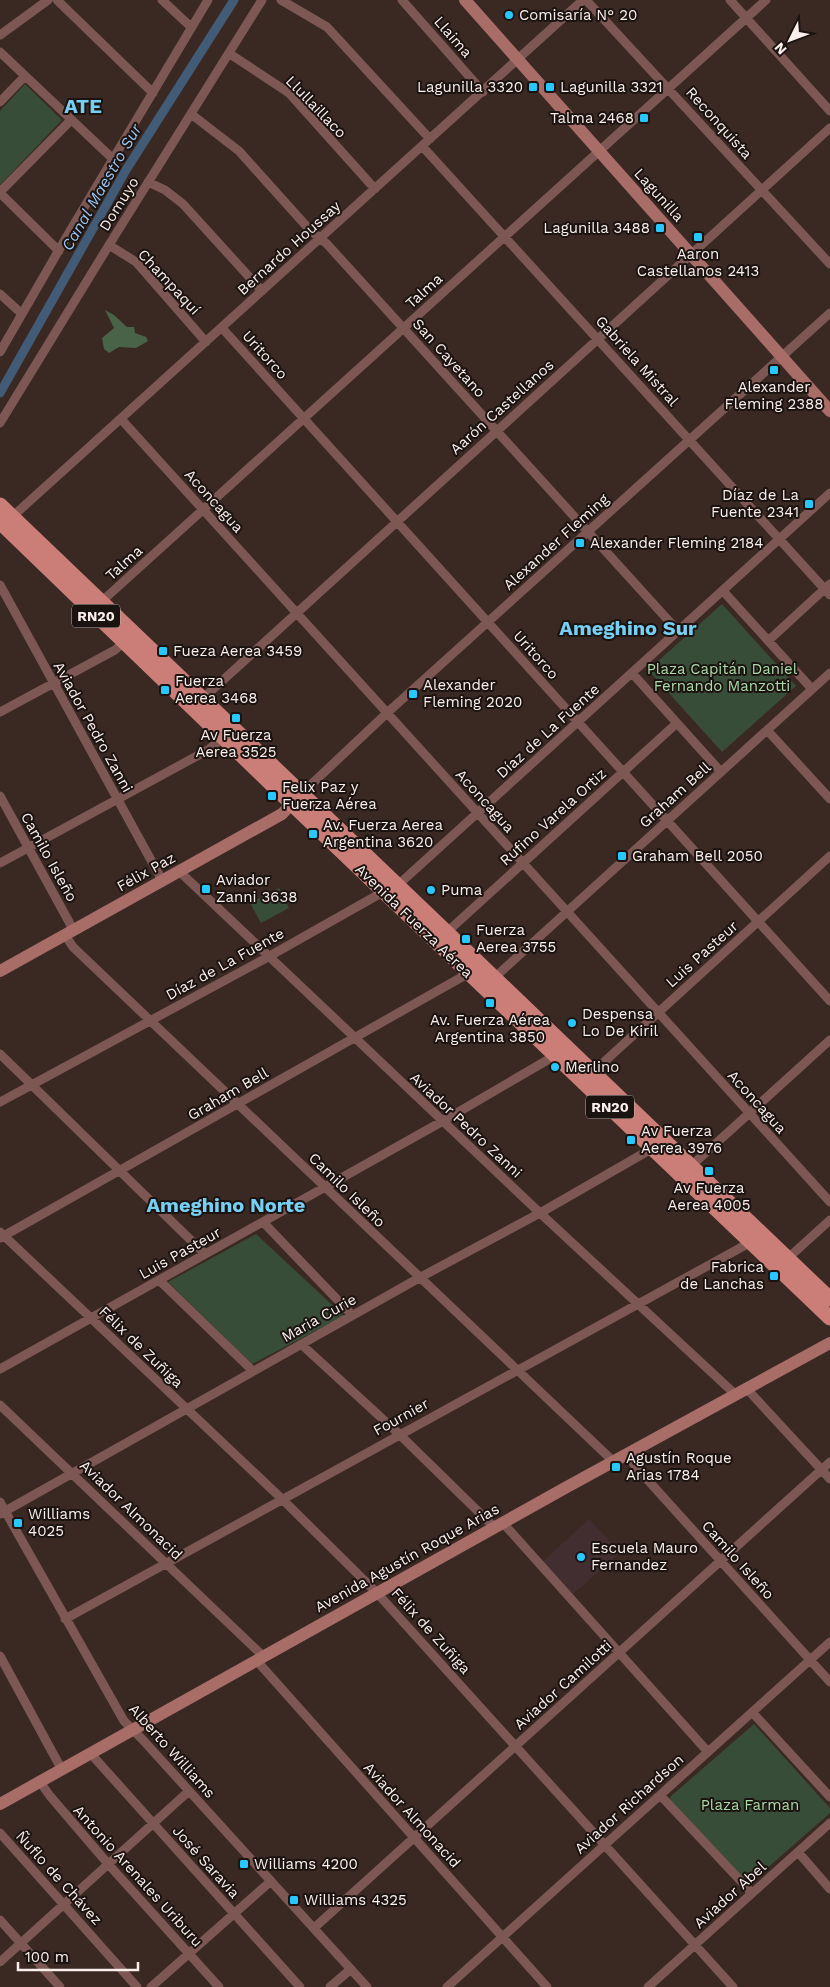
<svg xmlns="http://www.w3.org/2000/svg" width="830" height="1987" font-family="'Work Sans',sans-serif">
<rect width="100%" height="100%" fill="#3a2822"/>
<!-- industrial -->
<path fill="#422e30" d="M589,1519L620,1552L572,1595L542,1562Z"/>
<!-- green -->
<path fill="#384d38" d="M25,84L62,120L0,185V111Z
M722,604L796,686L722,752L648,670Z
M279,888L289,908L261,923L250,903Z
M256,1234L344,1316L252,1364L168,1282Z
M754,1724L830,1808V1813L748,1885L671,1801L670,1797Z"/>
<!-- forest -->
<path fill="#486348" d="M105,310L114,315L127,327H134L135,333L146,337L148,341L136,348L119,347L109,353L104,349L102,338L114,328Z"/>
<g fill="none" stroke-linecap="round" stroke-linejoin="round">
<!-- canal -->
<path stroke="#425b76" stroke-width="9" d="M0,393L126,170L234,0"/>
<!-- street -->
<path stroke="#7d5753" stroke-width="9" d="M57,0L153,93
M162,0L191,27
M281,0L327,27L430,139
M402,0L483,92
M586,0L830,264
M730,0L830,111
M0,35L48,0
M0,52L113,159
M230,54L289,93L375,189
M0,102L25,76
M191,114L239,151L309,229L327,244L678,631
M422,146L830,595
M148,182L165,190L183,204L262,291
M0,192L71,120
M0,193L59,251
M109,245L136,262L144,271L206,342
M0,294L22,314
M222,328L830,1001
M0,352L70,231L208,0
M121,419L830,1202
M0,423L109,245L262,0
M12,517L583,0
M0,585L163,882
M723,591L812,689
M101,602L766,0
M768,641L830,584
M632,673L721,772
M200,701L830,128
M0,712L115,650L124,642
M767,730L830,799
M301,794L387,713L830,313
M0,796L74,931
M0,863L208,750L224,737
M180,872L540,1213L736,1395
M447,932L677,723
M65,935L73,947L614,1462
M494,978L830,673
M0,1054L205,1254
M593,1072L830,856
M0,1102L268,957L383,892L398,885L830,493
M691,1166L830,1040
M263,1222L352,1315
M0,1232L282,1499L377,1593L733,1987
M0,1238L469,973
M786,1260L830,1220
M159,1280L253,1371
M301,1344L399,1434L495,1528
M0,1369L443,1121L556,1055
M747,1389L830,1479
M0,1405L264,1657
M627,1455L636,1467L830,1682
M0,1502L124,1721L142,1739L367,1987
M0,1514L419,1278L540,1213L653,1148
M503,1523L708,1752
M65,1619L751,1242
M0,1656L62,1770
M257,1661L547,1987
M752,1712L830,1797
M91,1754L300,1987
M40,1782L50,1796L109,1865L219,1987
M660,1795L752,1893
M0,1833L137,1987
M798,1852L830,1889
M0,1920L60,1987
M314,1928L830,1462
M0,1962L189,1791
M151,1987L271,1881
M330,1987L351,1969
M447,1987L830,1642
M648,1987L830,1823"/>
<!-- secondary -->
<path stroke="#a96d68" stroke-width="12" d="M465,0L830,411
M0,971L282,814L298,797
M0,1804L565,1488L830,1343"/>
<!-- primary -->
<path stroke="#cb7e78" stroke-width="15" d="M0,505L830,1299
M0,522L292,804L830,1318"/>
</g>
<!-- markers -->
<g fill="#27c8ff" stroke="#1b1310" stroke-width="2">
<circle cx="509" cy="15" r="5"/>
<rect x="528" y="82" width="10" height="10" rx="2.5"/>
<rect x="545" y="82" width="10" height="10" rx="2.5"/>
<rect x="639" y="113" width="10" height="10" rx="2.5"/>
<rect x="655" y="223" width="10" height="10" rx="2.5"/>
<rect x="693" y="232" width="10" height="10" rx="2.5"/>
<rect x="769" y="365" width="10" height="10" rx="2.5"/>
<rect x="804" y="499" width="10" height="10" rx="2.5"/>
<rect x="575" y="538" width="10" height="10" rx="2.5"/>
<rect x="158" y="646" width="10" height="10" rx="2.5"/>
<rect x="160" y="685" width="10" height="10" rx="2.5"/>
<rect x="408" y="689" width="10" height="10" rx="2.5"/>
<rect x="231" y="713" width="10" height="10" rx="2.5"/>
<rect x="267" y="791" width="10" height="10" rx="2.5"/>
<rect x="308" y="829" width="10" height="10" rx="2.5"/>
<rect x="617" y="851" width="10" height="10" rx="2.5"/>
<rect x="201" y="884" width="10" height="10" rx="2.5"/>
<circle cx="431" cy="890" r="5"/>
<rect x="461" y="934" width="10" height="10" rx="2.5"/>
<rect x="485" y="998" width="10" height="10" rx="2.5"/>
<circle cx="572" cy="1023" r="5"/>
<circle cx="555" cy="1067" r="5"/>
<rect x="626" y="1135" width="10" height="10" rx="2.5"/>
<rect x="704" y="1166" width="10" height="10" rx="2.5"/>
<rect x="769" y="1271" width="10" height="10" rx="2.5"/>
<rect x="611" y="1462" width="10" height="10" rx="2.5"/>
<rect x="13" y="1518" width="10" height="10" rx="2.5"/>
<circle cx="581" cy="1557" r="5"/>
<rect x="239" y="1859" width="10" height="10" rx="2.5"/>
<rect x="289" y="1895" width="10" height="10" rx="2.5"/>
</g>
<g text-anchor="middle" stroke-width="4" stroke-linejoin="round" paint-order="stroke">
<!-- shield labels -->
<g fill="#1b1310" stroke="#b8ada9" stroke-width="1">
<rect x="72" y="604.5" width="48" height="23" rx="4"/>
<rect x="586" y="1095.5" width="48" height="23" rx="4"/>
</g>
<g font-size="14" font-weight="bold" fill="#fbefeb">
<text x="96" y="621">RN20</text>
<text x="610" y="1112">RN20</text>
</g>
<!-- poi labels -->
<g font-size="15" fill="#fbefeb" stroke="#1b1310" text-anchor="start">
<text x="519" y="20">Comisaría N° 20</text>
<text x="523" y="92" text-anchor="end">Lagunilla 3320</text>
<text x="560" y="92">Lagunilla 3321</text>
<text x="634" y="123" text-anchor="end">Talma 2468</text>
<text x="650" y="233" text-anchor="end">Lagunilla 3488</text>
<text x="698" y="259" text-anchor="middle">Aaron<tspan x="698" dy="17">Castellanos 2413</tspan></text>
<text x="774" y="392" text-anchor="middle">Alexander<tspan x="774" dy="17">Fleming 2388</tspan></text>
<text x="799" y="500" text-anchor="end">Díaz de La<tspan x="799" dy="17">Fuente 2341</tspan></text>
<text x="590" y="548">Alexander Fleming 2184</text>
<text x="173" y="656">Fueza Aerea 3459</text>
<text x="175" y="686">Fuerza<tspan x="175" dy="17">Aerea 3468</tspan></text>
<text x="423" y="690">Alexander<tspan x="423" dy="17">Fleming 2020</tspan></text>
<text x="236" y="740" text-anchor="middle">Av Fuerza<tspan x="236" dy="17">Aerea 3525</tspan></text>
<text x="282" y="792">Felix Paz y<tspan x="282" dy="17">Fuerza Aérea</tspan></text>
<text x="323" y="830">Av. Fuerza Aerea<tspan x="323" dy="17">Argentina 3620</tspan></text>
<text x="632" y="861">Graham Bell 2050</text>
<text x="216" y="885">Aviador<tspan x="216" dy="17">Zanni 3638</tspan></text>
<text x="441" y="895">Puma</text>
<text x="476" y="935">Fuerza<tspan x="476" dy="17">Aerea 3755</tspan></text>
<text x="582" y="1019">Despensa<tspan x="582" dy="17">Lo De Kiril</tspan></text>
<text x="490" y="1025" text-anchor="middle">Av. Fuerza Aérea<tspan x="490" dy="17">Argentina 3850</tspan></text>
<text x="565" y="1072">Merlino</text>
<text x="641" y="1136">Av Fuerza<tspan x="641" dy="17">Aerea 3976</tspan></text>
<text x="709" y="1193" text-anchor="middle">Av Fuerza<tspan x="709" dy="17">Aerea 4005</tspan></text>
<text x="764" y="1272" text-anchor="end">Fabrica<tspan x="764" dy="17">de Lanchas</tspan></text>
<text x="626" y="1463">Agustín Roque<tspan x="626" dy="17">Arias 1784</tspan></text>
<text x="28" y="1519">Williams<tspan x="28" dy="17">4025</tspan></text>
<text x="591" y="1553">Escuela Mauro<tspan x="591" dy="17">Fernandez</tspan></text>
<text x="254" y="1869">Williams 4200</text>
<text x="304" y="1905">Williams 4325</text>
</g>
<!-- street labels -->
<g font-size="15" fill="#fbefeb" stroke="#1b1310">
<text transform="translate(453 37) rotate(49)" y="5">Llaima</text>
<text transform="translate(316 107) rotate(46)" y="5">Llullaillaco</text>
<text transform="translate(719 123) rotate(48)" y="5">Reconquista</text>
<text transform="translate(659 195) rotate(48)" y="5">Lagunilla</text>
<text transform="translate(119 204) rotate(-58)" y="5">Domuyo</text>
<text transform="translate(289 248) rotate(-42)" y="5">Bernardo Houssay</text>
<text transform="translate(169 282) rotate(47)" y="5">Champaquí</text>
<text transform="translate(424 291) rotate(-42)" y="5">Talma</text>
<text transform="translate(265 355) rotate(48)" y="5">Uritorco</text>
<text transform="translate(449 358) rotate(48)" y="5">San Cayetano</text>
<text transform="translate(637 361) rotate(48)" y="5">Gabriela Mistral</text>
<text transform="translate(502 407) rotate(-42)" y="5">Aarón Castellanos</text>
<text transform="translate(214 501) rotate(48)" y="5">Aconcagua</text>
<text transform="translate(556 542) rotate(-42)" y="5">Alexander Fleming</text>
<text transform="translate(124 563) rotate(-42)" y="5">Talma</text>
<text transform="translate(536 655) rotate(48)" y="5">Uritorco</text>
<text transform="translate(93 727) rotate(61)" y="5">Aviador Pedro Zanni</text>
<text transform="translate(548 731) rotate(-42)" y="5">Díaz de La Fuente</text>
<text transform="translate(675 795) rotate(-42)" y="5">Graham Bell</text>
<text transform="translate(485 801) rotate(48)" y="5">Aconcagua</text>
<text transform="translate(553 817) rotate(-42)" y="5">Rufino Varela Ortiz</text>
<text transform="translate(49 857) rotate(61)" y="5">Camilo Isleño</text>
<text transform="translate(146 872) rotate(-29)" y="5">Félix Paz</text>
<text transform="translate(414 921) rotate(44)" y="5">Avenida Fuerza Aérea</text>
<text transform="translate(702 954) rotate(-42)" y="5">Luis Pasteur</text>
<text transform="translate(225 964) rotate(-29)" y="5">Díaz de La Fuente</text>
<text transform="translate(228 1094) rotate(-30)" y="5">Graham Bell</text>
<text transform="translate(757 1102) rotate(48)" y="5">Aconcagua</text>
<text transform="translate(466 1125) rotate(43)" y="5">Aviador Pedro Zanni</text>
<text transform="translate(347 1190) rotate(44)" y="5">Camilo Isleño</text>
<text transform="translate(180 1253) rotate(-29)" y="5">Luis Pasteur</text>
<text transform="translate(319 1318) rotate(-29)" y="5">Maria Curie</text>
<text transform="translate(141 1347) rotate(44)" y="5">Félix de Zuñiga</text>
<text transform="translate(401 1417) rotate(-29)" y="5">Fournier</text>
<text transform="translate(131 1510) rotate(44)" y="5">Aviador Almonacid</text>
<text transform="translate(407 1558) rotate(-29)" y="5">Avenida Agustín Roque Arias</text>
<text transform="translate(738 1560) rotate(48)" y="5">Camilo Isleño</text>
<text transform="translate(431 1631) rotate(48)" y="5">Félix de Zuñiga</text>
<text transform="translate(563 1685) rotate(-42)" y="5">Aviador Camilotti</text>
<text transform="translate(172 1751) rotate(48)" y="5">Alberto Williams</text>
<text transform="translate(629 1804) rotate(-42)" y="5">Aviador Richardson</text>
<text transform="translate(412 1815) rotate(48)" y="5">Aviador Almonacid</text>
<text transform="translate(206 1862) rotate(48)" y="5">José Saravia</text>
<text transform="translate(138 1876) rotate(48)" y="5">Antonio Arenales Uriburu</text>
<text transform="translate(59 1878) rotate(48)" y="5">Ñuflo de Chávez</text>
<text transform="translate(730 1895) rotate(-42)" y="5">Aviador Abel</text>
</g>
<!-- park labels -->
<g font-size="15" fill="#abdaaa" stroke="#1b1310">
<text x="722" y="674">Plaza Capitán Daniel<tspan x="722" dy="17">Fernando Manzotti</tspan></text>
<text x="750" y="1810">Plaza Farman</text>
</g>
<!-- water labels -->
<g font-size="16" font-style="italic" fill="#9bc6f7" stroke="#1b1310">
<text transform="translate(101 187) rotate(-60)" y="6">Canal Maestro Sur</text>
</g>
<!-- district labels -->
<g font-size="20" font-weight="bold" fill="#77cff4" stroke="#1b1310">
<text x="83" y="113">ATE</text>
<text x="628" y="635">Ameghino Sur</text>
<text x="226" y="1212">Ameghino Norte</text>
</g>
</g>
<!-- north arrow -->
<g transform="translate(790 40) rotate(228)" stroke="#1b1310" stroke-width="4" paint-order="stroke">
<path d="M0-4L9 19L0 12L-9 19Z" fill="#fbefeb"/>
<text y="-8" font-size="14" font-weight="bold" text-anchor="middle" fill="#fbefeb">N</text>
</g>
<!-- scale -->
<path d="M18 1962v8h120v-8" fill="none" stroke="#fbefeb" stroke-width="2.5"/>
<text x="25" y="1962" font-size="15" fill="#fbefeb" stroke="#1b1310" stroke-width="4" paint-order="stroke">100 m</text>
</svg>
